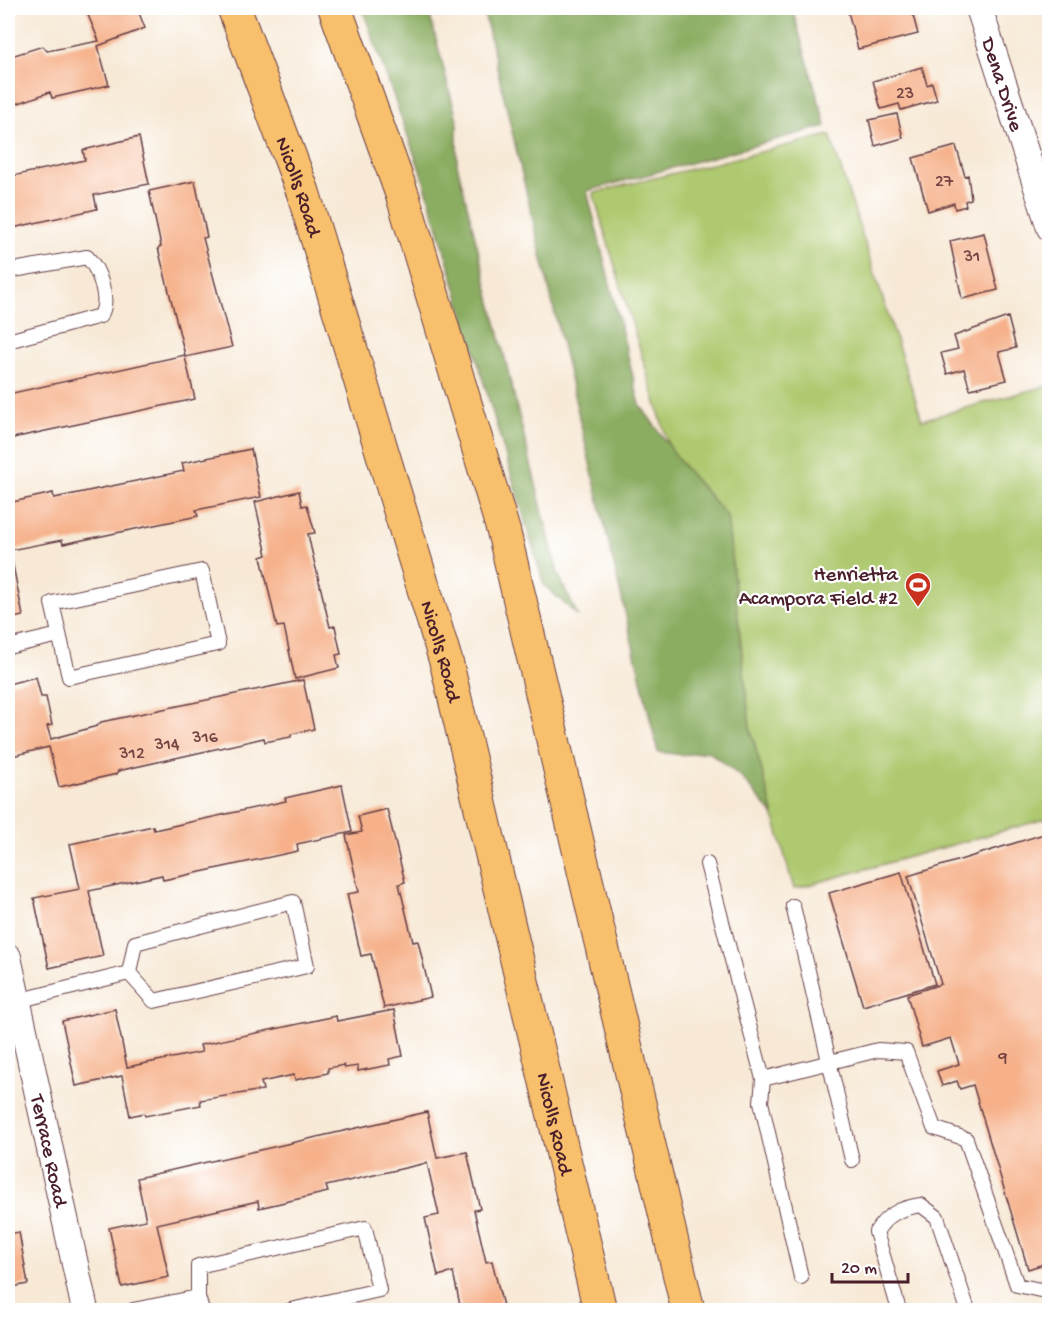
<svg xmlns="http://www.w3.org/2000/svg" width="1057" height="1318" font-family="'Gochi Hand',sans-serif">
<rect width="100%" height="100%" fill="#fff"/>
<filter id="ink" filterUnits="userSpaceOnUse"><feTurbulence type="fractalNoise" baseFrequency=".0167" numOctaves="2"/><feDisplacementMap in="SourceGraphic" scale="12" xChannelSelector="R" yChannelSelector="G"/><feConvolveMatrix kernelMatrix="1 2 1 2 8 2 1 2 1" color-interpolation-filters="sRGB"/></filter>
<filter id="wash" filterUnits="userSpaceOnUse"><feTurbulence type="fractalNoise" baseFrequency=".008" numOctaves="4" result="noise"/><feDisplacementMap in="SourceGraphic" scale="24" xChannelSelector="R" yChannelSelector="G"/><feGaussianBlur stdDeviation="1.35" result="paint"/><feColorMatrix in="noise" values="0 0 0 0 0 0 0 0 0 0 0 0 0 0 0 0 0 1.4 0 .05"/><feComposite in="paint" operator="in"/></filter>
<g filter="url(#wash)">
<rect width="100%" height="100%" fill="#f7e9d6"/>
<!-- green -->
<path fill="#afc96f" stroke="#7c744d" stroke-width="1.5" d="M830,135L922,420L1049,385V818L794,889L691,520L593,193Z"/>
<!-- forest -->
<path fill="#8bad62" stroke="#6a6646" stroke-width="1.5" d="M362,8H428L457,120V164L558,574L578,616L544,585L424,181Z
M483,8H792L826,126L587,191L640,405L685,468L727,516L750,727L774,816L741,777L708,751L683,755L658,752Z"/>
<g id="blocks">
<!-- building -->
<path fill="#f6b18a" d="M85,8H137L145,28L98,46L109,85L52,98L50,92L8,107V57L43,46L47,51L99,41Z
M847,8H911L918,34L858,49Z
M922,67L927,85L932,83L937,100L901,110L899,104L881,109L873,81Z
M897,114L903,138L875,146L869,120Z
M139,137L149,184L94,195L97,209L8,229V177L85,160L83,150Z
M956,146L965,176L968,175L971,199L965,201L966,206L955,209L954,203L928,211L913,158Z
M195,181L207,237L203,238L232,347L185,357L195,399L8,439V394L185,355L158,248L161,246L149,191Z
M984,233L998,290L962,299L950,241Z
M1008,317L1016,348L999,352L1007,380L970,389L964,369L947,374L941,353L958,349L954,336Z
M251,449L261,497L196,510L198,516L63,544L62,540L10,550L23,616L8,619V503L53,493L54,498L184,471L182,463Z
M299,491L302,506L307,505L315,533L308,534L311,548L330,627L335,626L341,654L336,655L339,668L295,679L284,626L277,627L261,557L267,555L255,502Z
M36,677L41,697H46L52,725L47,726L51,739L97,726L101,722L303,680L314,729L291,734V737L265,742L264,738L118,771L117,774L59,787L49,747L8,757V684Z
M342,785L352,832L297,844L298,851L163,880L162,875L89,891L103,956L49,968L34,898L80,889L70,844L153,826L154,830L286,801L285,798Z
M387,809L405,882L399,884L413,942L418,941L431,997L384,1008L371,954L361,956L347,894L359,892L346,835L362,832L358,816Z
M1044,834L1050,853V1262L1028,1269L973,1085L960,1089L957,1081L942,1086L937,1071L959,1064L951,1038L922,1047L907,995L941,984L908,876Z
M901,872L935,984L863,1006L829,893Z
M115,1009L127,1067L202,1052L200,1045L336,1016L337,1021L394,1010L403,1056L389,1059L390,1065L358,1071V1066L345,1068L344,1065L328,1068V1073L295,1080L294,1075L261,1082L263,1090L200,1100L201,1105L145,1116L144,1113L130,1116L122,1076L76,1086L62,1021Z
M427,1112L437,1158L467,1152L480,1209L474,1210L486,1262L492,1261L504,1310H461L453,1272L438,1276L425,1218L439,1215L427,1163L326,1186L328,1192L259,1208L258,1201L157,1224L169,1277L122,1287L109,1228L146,1220L137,1178Z
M19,1232L28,1284L8,1288V1259L11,1258L8,1234Z"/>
</g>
</g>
<g filter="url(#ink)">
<use href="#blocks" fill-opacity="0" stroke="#643d45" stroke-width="1.5"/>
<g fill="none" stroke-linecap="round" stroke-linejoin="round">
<!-- service casing -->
<g stroke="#643d45" stroke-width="16">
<path id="service" d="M8,271L87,257C99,269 111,301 100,316L8,341
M202,571L218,644L69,677L52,603Z
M8,647L59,635
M707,864L763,1079
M793,906L852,1160
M17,1001L129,973L154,1001L307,966L293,902L135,943L129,973
M801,1277L761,1102L763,1079L878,1050L906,1052L934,1128L966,1139L1017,1285L1040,1290L1050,1287
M133,1310L198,1297
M202,1310L198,1297V1266L365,1228L379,1290L291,1310
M899,1310L876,1232C887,1214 901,1208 921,1205L937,1217L968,1310"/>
</g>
<!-- minor casing -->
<g stroke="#643d45" stroke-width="28">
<g id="minor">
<path id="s1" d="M979,8L1050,228"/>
<path id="s2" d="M8,957L85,1310"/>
</g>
</g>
<!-- trunk casing -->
<g stroke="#643d45" stroke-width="35">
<g id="trunk">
<path id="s3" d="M234,8L303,192L447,665L600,1310"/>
<path d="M335,8L403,197L504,533L688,1310"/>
</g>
</g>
<!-- service -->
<use href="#service" stroke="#fff" stroke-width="14"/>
<!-- minor -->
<use href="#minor" stroke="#fff" stroke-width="26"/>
<!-- trunk -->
<use href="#trunk" stroke="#f8bf6c" stroke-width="33"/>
</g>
</g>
<!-- icons -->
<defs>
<g id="stadium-pin" transform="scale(1.35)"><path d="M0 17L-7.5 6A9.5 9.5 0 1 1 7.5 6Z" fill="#c8321e" stroke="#fff"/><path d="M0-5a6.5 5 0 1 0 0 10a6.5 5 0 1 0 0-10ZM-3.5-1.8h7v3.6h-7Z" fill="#fff"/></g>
</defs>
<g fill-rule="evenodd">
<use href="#stadium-pin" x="918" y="585"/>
</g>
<g text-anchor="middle" stroke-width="4.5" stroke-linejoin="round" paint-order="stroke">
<!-- number labels -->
<g font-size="18" fill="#754443">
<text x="905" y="98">23</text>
<text x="944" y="186">27</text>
<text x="972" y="261">31</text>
<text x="205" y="742">316</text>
<text x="167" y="749">314</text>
<text x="132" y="758">312</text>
<text x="1003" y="1062">9</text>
</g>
<!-- street labels -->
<g font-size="21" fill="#4a1f2b" stroke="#fff">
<text dy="7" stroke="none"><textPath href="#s1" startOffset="80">Dena Drive</textPath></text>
<text dy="7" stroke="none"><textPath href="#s3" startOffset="190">Nicolls Road</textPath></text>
<text dy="7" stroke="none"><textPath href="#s3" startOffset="676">Nicolls Road</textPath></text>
<text dy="7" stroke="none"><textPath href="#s3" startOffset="1162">Nicolls Road</textPath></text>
<text dy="7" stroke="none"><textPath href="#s2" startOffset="198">Terrace Road</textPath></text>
</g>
<!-- poi labels -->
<g font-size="21" fill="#4a1f2b" stroke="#fff" text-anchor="end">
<text x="898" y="580">Henrietta<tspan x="898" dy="24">Acampora Field #2</tspan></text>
</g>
</g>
<!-- margin -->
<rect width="1057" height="1318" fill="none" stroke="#fff" stroke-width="30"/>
<!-- scale -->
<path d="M832 1273v9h76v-9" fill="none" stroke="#4a1f2b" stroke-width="3"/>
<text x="841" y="1273" font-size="18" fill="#4a1f2b" stroke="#ffffff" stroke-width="4.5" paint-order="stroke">20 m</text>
</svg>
